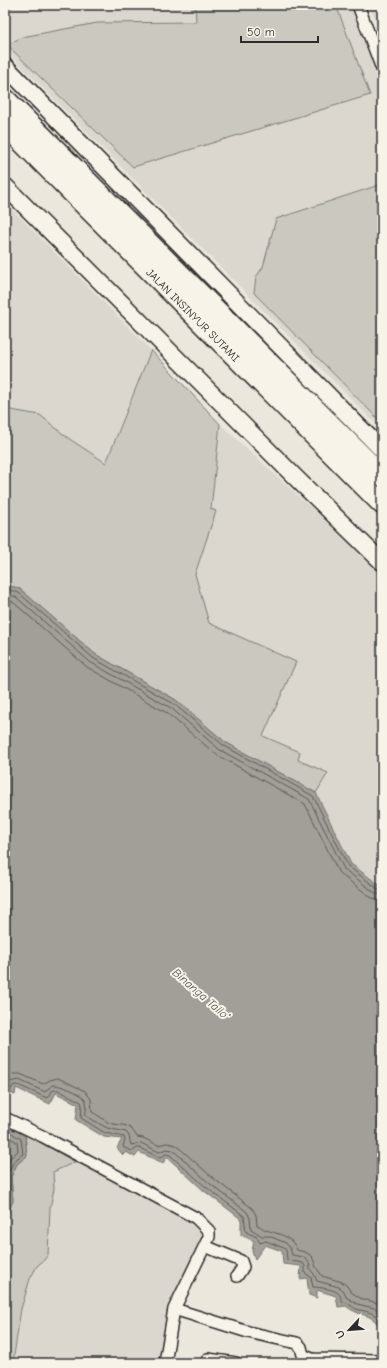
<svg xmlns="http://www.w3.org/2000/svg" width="387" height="1368" font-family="'Comic Neue',sans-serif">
<rect width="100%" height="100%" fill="#ebe7dd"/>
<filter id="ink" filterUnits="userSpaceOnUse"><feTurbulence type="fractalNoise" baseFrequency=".025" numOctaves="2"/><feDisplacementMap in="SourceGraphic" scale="8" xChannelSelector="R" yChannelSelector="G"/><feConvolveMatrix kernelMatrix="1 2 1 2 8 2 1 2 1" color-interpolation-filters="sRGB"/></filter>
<g filter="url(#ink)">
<!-- built -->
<path fill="#dbd7ce" d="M5,5H195L196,22L97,23L370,95L336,5H354L382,81V184L276,219L263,267L256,277L254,293L382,423V430L5,50Z
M369,5H382V35Z
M5,202L151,350L106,463L68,438L40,415L5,409Z
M220,424L339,533L382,574V887L351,864L316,793L328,773L298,760L300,752L263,736L218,626L209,623L195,574L215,511L211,509Z
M46,1137L213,1232L180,1305L170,1363H14Z"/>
<!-- green -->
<path fill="#cbc8bf" stroke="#7b7a75" d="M195,5H336L370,95L133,167L7,45L22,37L97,23L196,22Z
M382,184V423L254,293L256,277L263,267L276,219Z
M151,350L220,424L211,509L216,511L195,574L209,623L296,662L263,736L300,752L298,760L328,773L316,793L225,742L176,700L95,654L20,589L5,584V409L40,415L68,438L106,463Z
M25,1133L75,1162L53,1172L54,1189L50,1208L48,1255L44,1260L37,1266L30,1279L21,1309L13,1363H5V1219L13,1201L11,1177L17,1164L27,1156Z"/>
<!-- water -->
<path fill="#a29f98" stroke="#72716c" d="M5,584L20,589L95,654L176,700L225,742L316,793L351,864L382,887V1331C371,1310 362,1319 346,1306L338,1307L336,1296L317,1290V1298L309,1295L307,1278L300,1279L301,1266L283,1264L282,1251L265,1245L255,1259L252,1251L254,1241L241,1235V1219L203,1190L167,1157L163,1163L139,1152L135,1157L126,1152L123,1155L117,1148L122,1139L104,1137L76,1120L78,1104L56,1093L50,1104L16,1088L15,1095L5,1091Z
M5,1124L25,1136L27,1156L17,1164L11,1177L13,1201L5,1219Z"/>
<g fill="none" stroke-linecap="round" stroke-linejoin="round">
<!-- shore -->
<path stroke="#5b5957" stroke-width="1" d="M5,588L19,593L93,658L174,704L223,745L313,796L348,866L378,889L382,890
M5,593L16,597L90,662L171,708L220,750L309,799L344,869L375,893L382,895
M5,600L13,602L87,667L167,713L217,755L305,804L339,873L372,898L382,901
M5,1077L13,1074H20L43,1084L50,1080L58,1078L85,1091L91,1099L92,1112C98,1115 104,1120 109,1123C123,1127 128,1121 137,1137L143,1138L158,1145L167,1143L176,1145L213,1178L252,1208L256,1215L257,1225C260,1226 263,1229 266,1230C279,1234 292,1236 297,1250L305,1252L312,1256L316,1267L322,1276L342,1282L347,1286L351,1292L360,1298L377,1303L382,1306
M5,1083L19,1080L45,1092L52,1085C59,1084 81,1093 85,1099C88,1104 85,1111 86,1116L107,1128L126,1132L129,1136L131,1145L141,1143L159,1152L166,1149L173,1150L209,1183L247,1212L250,1218L251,1229L262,1236H269L286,1243L290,1248L292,1255C302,1257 310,1257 310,1269L314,1274L317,1281L339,1287L344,1291L346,1297L357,1304L374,1308L382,1314
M5,1088L11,1089L14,1085H18L47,1098L53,1090H58L81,1102L82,1105L81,1118L105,1133L124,1137L125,1140L123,1146L124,1148L133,1151L137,1148H140L160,1158L166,1154L170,1155L206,1187L244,1216L246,1232L257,1237L260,1243L266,1241L284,1248L286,1250L287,1260L303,1263L305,1266V1273L311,1277L313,1287C318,1287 334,1289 338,1293C341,1295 341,1300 342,1302C348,1302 351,1306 356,1309C367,1312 376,1312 382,1322
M5,1129L21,1139L23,1154L14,1161L7,1175L9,1200L5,1209
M5,1135L17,1142L18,1151L10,1158L5,1168"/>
<!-- street casing -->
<g stroke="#2b2b2b" stroke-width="14">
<path id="street" d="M358,5L382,69
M5,1118L42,1136L196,1218L209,1231V1237L174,1309L165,1363
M205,1246L241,1261L243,1267L237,1276
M174,1309L248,1332L297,1343L301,1347L303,1355L312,1359L382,1360
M208,1359L236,1363"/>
</g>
<!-- secondary casing -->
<g stroke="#2b2b2b" stroke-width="19">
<path id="secondary" d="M5,66L382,450
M5,186L296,478L382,562"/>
</g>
<!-- highway casing -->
<g stroke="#2b2b2b" stroke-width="23">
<path id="highway" d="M5,99L382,476
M5,125L382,504"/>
</g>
<!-- street -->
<use href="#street" stroke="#f7f3e8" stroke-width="11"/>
<!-- secondary -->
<use href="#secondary" stroke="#f7f3e8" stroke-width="16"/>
<!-- highway -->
<use href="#highway" stroke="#f7f3e8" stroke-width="20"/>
</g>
</g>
<g text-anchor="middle" stroke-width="4" stroke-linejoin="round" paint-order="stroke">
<!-- street labels -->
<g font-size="11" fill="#2b2b2b" stroke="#f7f3e8">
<text transform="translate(193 315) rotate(45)" y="4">JALAN INSINYUR SUTAMI</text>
</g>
<!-- water labels -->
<g font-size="12" font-style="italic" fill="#555451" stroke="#f7f3e8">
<text transform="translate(201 994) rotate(41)" y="4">Binanga Tallo'</text>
</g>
</g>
<!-- margin -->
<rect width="387" height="1368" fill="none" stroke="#f7f3e8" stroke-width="20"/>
<rect x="10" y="10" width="367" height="1348" fill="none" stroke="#2b2b2b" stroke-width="1.5" filter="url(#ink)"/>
<!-- north arrow -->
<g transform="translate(349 1330) rotate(244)" stroke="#f7f3e8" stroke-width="3" paint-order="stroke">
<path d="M0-3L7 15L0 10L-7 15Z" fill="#2b2b2b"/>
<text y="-6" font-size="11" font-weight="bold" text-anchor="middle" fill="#2b2b2b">U</text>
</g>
<!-- scale -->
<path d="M241 36v6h77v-6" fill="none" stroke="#2b2b2b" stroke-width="2"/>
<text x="247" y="36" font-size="12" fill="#2b2b2b" stroke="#f7f3e8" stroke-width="3" paint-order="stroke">50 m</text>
</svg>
